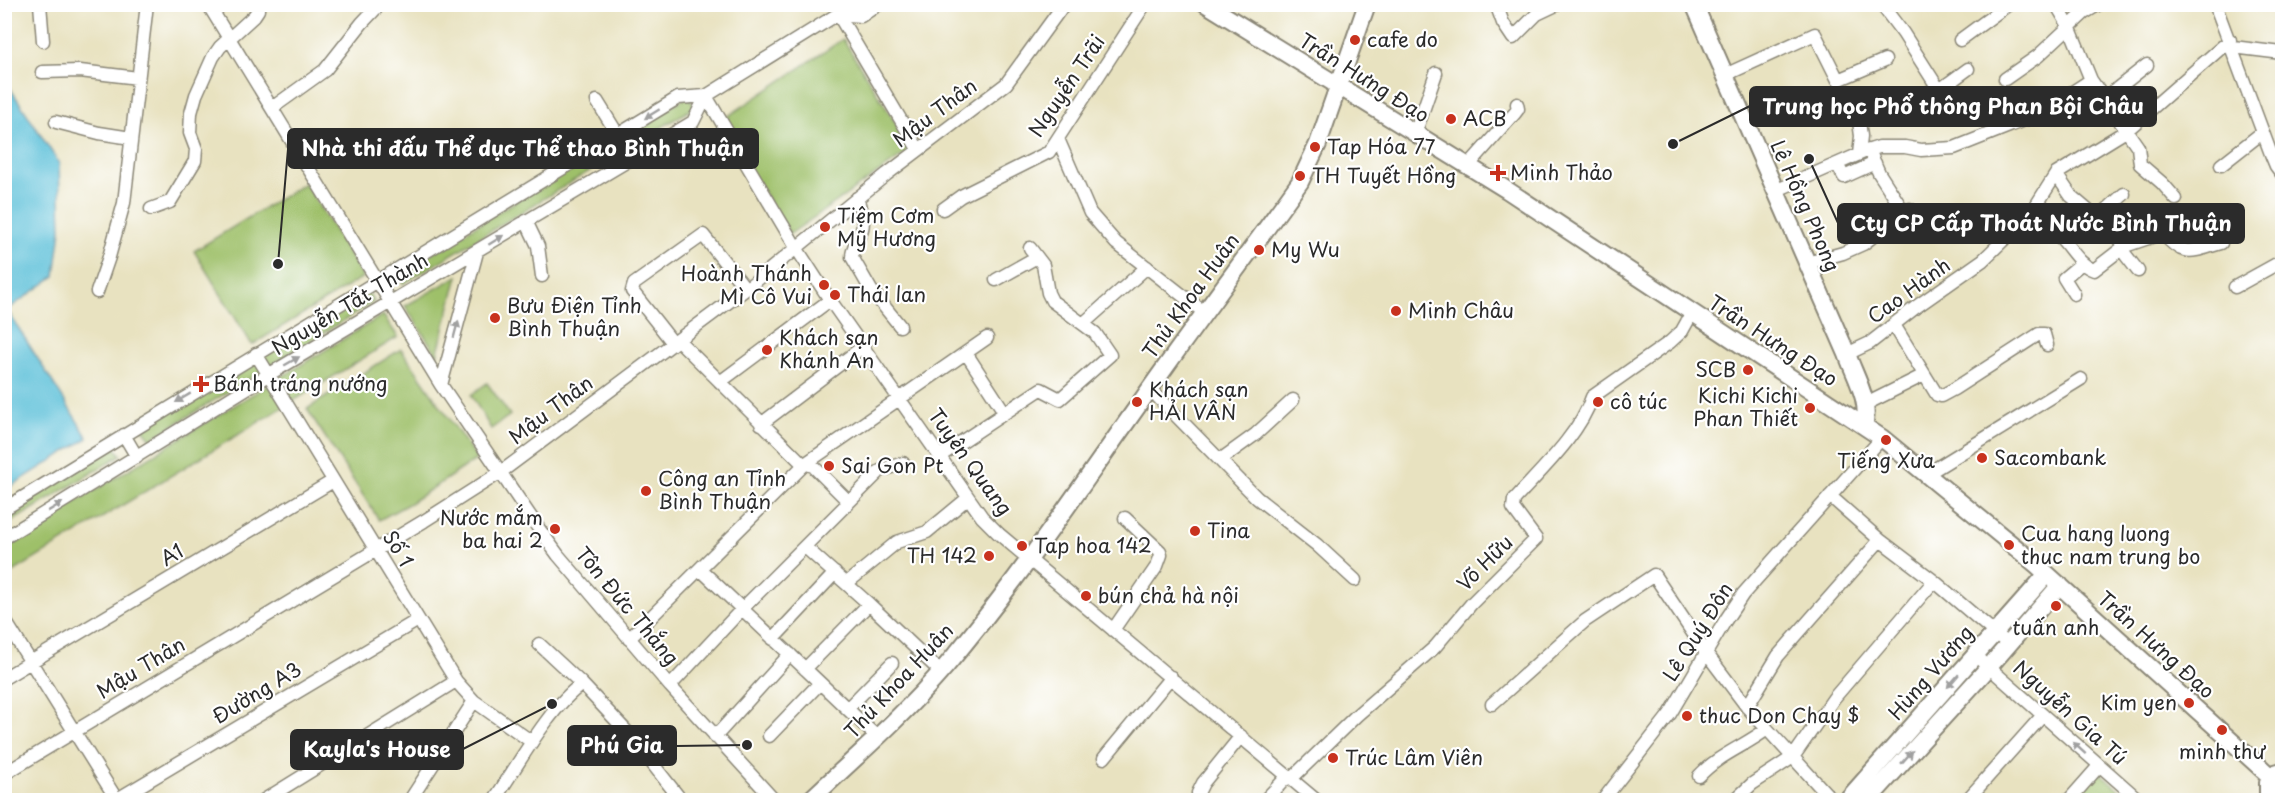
<svg xmlns="http://www.w3.org/2000/svg" width="2287" height="805" font-family="'Playpen Sans',sans-serif">
<rect width="100%" height="100%" fill="#fff"/>
<filter id="ink" filterUnits="userSpaceOnUse"><feTurbulence type="fractalNoise" baseFrequency=".0167" numOctaves="2"/><feDisplacementMap in="SourceGraphic" scale="12" xChannelSelector="R" yChannelSelector="G"/><feConvolveMatrix kernelMatrix="1 2 1 2 8 2 1 2 1" color-interpolation-filters="sRGB"/></filter>
<filter id="wash" filterUnits="userSpaceOnUse"><feTurbulence type="fractalNoise" baseFrequency=".008" numOctaves="4" result="noise"/><feDisplacementMap in="SourceGraphic" scale="24" xChannelSelector="R" yChannelSelector="G"/><feGaussianBlur stdDeviation="1.35" result="paint"/><feColorMatrix in="noise" values="0 0 0 0 0 0 0 0 0 0 0 0 0 0 0 0 0 1.4 0 .05"/><feComposite in="paint" operator="in"/></filter>
<g filter="url(#wash)">
<rect width="100%" height="100%" fill="#e8e2c0"/>
<!-- green -->
<path fill="#9ec069" stroke="#64764a" stroke-width="1.5" d="M843,39L912,149L790,234L718,123Z
M688,96L695,107L403,284L397,274Z
M305,183L363,277L252,345L194,251Z
M458,276L437,355L405,306Z
M368,292L374,302L151,439L142,428Z
M383,315L398,337L5,577V545Z
M401,349L477,459L410,503L379,520L307,409Z
M487,383L510,415L491,429L471,395Z
M115,447L121,455L5,526V511Z
M2098,771L2131,800H2073Z"/>
<!-- water -->
<path fill="#5abfd8" stroke="#427582" stroke-width="1.5" d="M5,55L6,82L59,163L61,230L55,276L7,310L88,438L5,490Z"/>
</g>
<g filter="url(#ink)">
<g fill="none" stroke-linecap="round" stroke-linejoin="round">
<!-- minor casing -->
<g stroke="#8a8676" stroke-width="15">
<path id="minor" d="M40,4L43,41
M208,4L441,385L539,529L558,555L670,686L774,800
M1496,4L1503,23L1513,38L1537,14L1558,4
M1881,4L1903,33L1938,88H1942L1968,69
M2056,4L2069,26L2091,80L2138,147L2140,164L2162,183L2176,199
M2215,4L2271,154L2276,166L2282,174
M838,14L918,149
M838,14L861,16L879,4
M1960,40L2009,4
M2233,47L2282,53
M42,72L80,71L138,78
M1725,75L1815,34L1838,80L1885,60
M2005,79L2038,56L2084,13L2099,4
M706,96L797,249L830,300L982,517L999,534L1316,800
M2104,99L2147,65
M597,101L618,135
M272,108L325,70L362,23L380,4
M56,122L99,133L131,138
M1415,134L1436,73
M1058,139L1090,213L1116,243L1205,313
M1859,154L1861,136L1858,114L1882,100L1910,101L1938,88
M1837,164L1844,177L1875,163
M2221,165L2263,132
M1468,166L1515,113L1518,109L1517,104
M2056,174L2071,196L2091,213L2101,215L2125,246L2163,233C2183,259 2193,251 2221,243
M1775,191L1864,152L1879,147H1905L1921,150L1954,148L2037,115L2091,80
M857,198C860,208 865,219 862,229C859,239 852,246 852,257L871,290L900,326
M151,209L170,202L195,161L196,149L190,133L191,113L196,95L213,57L220,47L254,16L258,10V4
M943,209L961,196L1049,152L1145,4
M1904,212L1910,209L1920,222
M2032,212C2041,220 2051,228 2060,237C2071,248 2079,265 2094,270L2125,246
M2101,215L2124,194
M526,221L538,246L542,276
M2121,249L2138,271
M1807,263L1843,253L1863,244L1904,212L1879,173L1869,150
M996,280L1037,257
M2235,287L2282,261
M97,292L109,257L124,203L147,4
M2074,294L2064,278L2082,263
M1084,323L1147,267
M1894,325L1937,395L1941,396L1954,389L2039,334H2044L2047,345
M678,340L801,462L813,466L849,502
M673,343L632,291L634,284L703,235L746,289
M966,353L1005,413
M256,354L456,681L474,701L532,742
M1847,354L1870,343L1916,307L1983,260L2032,212L2056,174L2126,131L2230,40
M720,382L830,300
M441,385L477,252
M1150,389L1257,498L1317,545L1355,580
M1866,404L1924,375
M761,424L864,346
M124,435L137,457
M940,456L1041,389L1060,399L1110,355L1095,333L1052,301L1048,293L1043,265L1030,248
M1220,460L1256,434L1293,400
M1927,474L2081,379
M1830,496L1880,540L1934,581L2008,644
M4,509L678,98L706,96L838,14L843,4
M4,538L268,375L693,122L706,96
M805,547L869,604L941,672
M700,569L877,737
M847,583L897,542L927,532L968,498
M4,619L117,800
M1113,630L1157,566L1161,555L1160,551L1125,518
M629,639L805,464L987,338
M773,639L835,573
M539,644L582,684
M1975,655L2139,800
M805,669L869,604
M4,678L333,481
M670,686L742,609L880,471L903,463
M1492,704L1585,621L1654,575L1707,654L1747,707L1832,800
M1747,707L1778,656L1880,540
M847,709L892,663
M769,736L820,683
M715,737L790,654
M1104,758L1171,677
M4,774L424,521L501,472L746,289L887,174L1006,84L1064,4
M1699,776C1718,755 1745,746 1767,729
M1291,779L1357,715L1435,647L1472,603L1536,539L1513,508L1514,500C1540,471 1580,434 1592,397L1670,342L1682,331L1692,313
M116,800L418,620
M264,800L456,681
M410,800L474,701
M494,800C517,767 549,707 582,684L630,735L681,800
M1200,800L1198,793L1203,783L1241,736
M1265,800L1288,776
M1603,800L1670,714L1725,621L1743,594L1882,438
M1735,800L1752,784L1793,757L1834,698L1934,581
M1967,800L2043,715
M2069,800L2099,766"/>
</g>
<!-- major casing -->
<g stroke="#8a8676" stroke-width="20">
<path id="major" d="M1206,4L1507,190L1882,438L2037,565L2271,777
M1694,4L1847,354C1855,377 1871,401 1864,426
M810,800C856,757 905,714 946,666C1016,583 1077,492 1140,403C1192,328 1247,256 1300,182L1318,144L1367,4
M1847,800L2047,574
M1868,800L1989,667L2060,585
M2272,800L2268,795V783L2275,773L2282,771"/>
</g>
<!-- minor -->
<use href="#minor" stroke="#fff" stroke-width="12"/>
<!-- major -->
<use href="#major" stroke="#fff" stroke-width="16"/>
</g>
<!-- one-way arrows -->
<defs><path id="oneway-solid" d="M-6-.8H1V-3.2L6.5 0L1 3.2V.8H-6Z" transform="scale(1.5)"/></defs>
<g fill="#a0a0a0">
<use href="#oneway-solid" transform="translate(652 114) rotate(148)"/>
<use href="#oneway-solid" transform="translate(496 240) rotate(-32)"/>
<use href="#oneway-solid" transform="translate(456 329) rotate(-75)"/>
<use href="#oneway-solid" transform="translate(292 361) rotate(-30)"/>
<use href="#oneway-solid" transform="translate(183 398) rotate(149)"/>
<use href="#oneway-solid" transform="translate(55 507) rotate(-31)"/>
<use href="#oneway-solid" transform="translate(1953 681) rotate(131)"/>
<use href="#oneway-solid" transform="translate(2079 748) rotate(-138)"/>
<use href="#oneway-solid" transform="translate(1907 757) rotate(-48)"/>
</g>
</g>
<!-- markers -->
<g fill="#c8321e" stroke="#fff" stroke-width="2">
<circle cx="1355" cy="40" r="6"/>
<circle cx="1451" cy="119" r="6"/>
<circle cx="1315" cy="147" r="6"/>
<path d="M1495 164h6v6h6v6h-6v6h-6v-6h-6v-6h6z"/>
<circle cx="1300" cy="176" r="6"/>
<circle cx="825" cy="227" r="6"/>
<circle cx="1259" cy="250" r="6"/>
<circle cx="824" cy="285" r="6"/>
<circle cx="835" cy="295" r="6"/>
<circle cx="1396" cy="311" r="6"/>
<circle cx="495" cy="318" r="6"/>
<circle cx="767" cy="350" r="6"/>
<circle cx="1748" cy="370" r="6"/>
<path d="M198 375h6v6h6v6h-6v6h-6v-6h-6v-6h6z"/>
<circle cx="1137" cy="402" r="6"/>
<circle cx="1598" cy="402" r="6"/>
<circle cx="1810" cy="408" r="6"/>
<circle cx="1886" cy="440" r="6"/>
<circle cx="1982" cy="458" r="6"/>
<circle cx="829" cy="466" r="6"/>
<circle cx="646" cy="491" r="6"/>
<circle cx="555" cy="529" r="6"/>
<circle cx="1195" cy="531" r="6"/>
<circle cx="2009" cy="545" r="6"/>
<circle cx="1022" cy="546" r="6"/>
<circle cx="989" cy="556" r="6"/>
<circle cx="1086" cy="596" r="6"/>
<circle cx="2056" cy="606" r="6"/>
<circle cx="2189" cy="703" r="6"/>
<circle cx="1687" cy="716" r="6"/>
<circle cx="2222" cy="730" r="6"/>
<circle cx="1333" cy="758" r="6"/>
</g>
<g text-anchor="middle" stroke-width="4.5" stroke-linejoin="round" paint-order="stroke">
<!-- poi labels -->
<g font-size="20" fill="#2b2b2b" stroke="#fff" text-anchor="start">
<text x="1367" y="47">cafe do</text>
<text x="1463" y="126">ACB</text>
<text x="1327" y="154">Tap Hóa 77</text>
<text x="1510" y="180">Minh Thảo</text>
<text x="1312" y="183">TH Tuyết Hồng</text>
<text x="837" y="223">Tiệm Cơm<tspan x="837" dy="23">Mỹ Hương</tspan></text>
<text x="1271" y="257">My Wu</text>
<text x="812" y="281" text-anchor="end">Hoành Thánh<tspan x="812" dy="23">Mì Cô Vui</tspan></text>
<text x="847" y="302">Thái lan</text>
<text x="507" y="313">Bưu Điện Tỉnh<tspan x="507" dy="23">Bình Thuận</tspan></text>
<text x="1408" y="318">Minh Châu</text>
<text x="779" y="345">Khách sạn<tspan x="779" dy="23">Khánh An</tspan></text>
<text x="1736" y="377" text-anchor="end">SCB</text>
<text x="213" y="391">Bánh tráng nướng</text>
<text x="1149" y="397">Khách sạn<tspan x="1149" dy="23">HẢI VÂN</tspan></text>
<text x="1798" y="403" text-anchor="end">Kichi Kichi<tspan x="1798" dy="23">Phan Thiết</tspan></text>
<text x="1610" y="409">cô túc</text>
<text x="1994" y="465">Sacombank</text>
<text x="1886" y="468" text-anchor="middle">Tiếng Xưa</text>
<text x="841" y="473">Sai Gon Pt</text>
<text x="658" y="486">Công an Tỉnh<tspan x="658" dy="23">Bình Thuận</tspan></text>
<text x="543" y="525" text-anchor="end">Nước mắm<tspan x="543" dy="23">ba hai 2</tspan></text>
<text x="1207" y="538">Tina</text>
<text x="2021" y="541">Cua hang luong<tspan x="2021" dy="23">thuc nam trung bo</tspan></text>
<text x="1034" y="553">Tap hoa 142</text>
<text x="977" y="563" text-anchor="end">TH 142</text>
<text x="1098" y="603">bún chả hà nội</text>
<text x="2056" y="635" text-anchor="middle">tuấn anh</text>
<text x="2177" y="710" text-anchor="end">Kim yen</text>
<text x="1699" y="723">thuc Don Chay $</text>
<text x="2222" y="759" text-anchor="middle">minh thư</text>
<text x="1345" y="765">Trúc Lâm Viên</text>
</g>
<!-- street labels -->
<g font-size="20" fill="#2b2b2b" stroke="#fff">
<text transform="translate(1364 78) rotate(32)" y="7">Trần Hưng Đạo</text>
<text transform="translate(1067 86) rotate(-56)" y="7">Nguyễn Trãi</text>
<text transform="translate(935 113) rotate(-37)" y="7">Mậu Thân</text>
<text transform="translate(1805 206) rotate(66)" y="7">Lê Hồng Phong</text>
<text transform="translate(1909 291) rotate(-36)" y="7">Cao Hành</text>
<text transform="translate(1191 296) rotate(-54)" y="7">Thủ Khoa Huân</text>
<text transform="translate(350 304) rotate(-31)" y="7">Nguyễn Tất Thành</text>
<text transform="translate(1773 341) rotate(33)" y="7">Trần Hưng Đạo</text>
<text transform="translate(551 410) rotate(-37)" y="7">Mậu Thân</text>
<text transform="translate(970 462) rotate(54)" y="7">Tuyên Quang</text>
<text transform="translate(398 549) rotate(59)" y="7">Số 1</text>
<text transform="translate(172 555) rotate(-31)" y="7">A1</text>
<text transform="translate(1485 563) rotate(-45)" y="7">Võ Hữu</text>
<text transform="translate(627 606) rotate(50)" y="7">Tôn Đức Thắng</text>
<text transform="translate(1698 632) rotate(-58)" y="7">Lê Quý Đôn</text>
<text transform="translate(2156 645) rotate(42)" y="7">Trần Hưng Đạo</text>
<text transform="translate(141 668) rotate(-31)" y="7">Mậu Thân</text>
<text transform="translate(1931 673) rotate(-49)" y="7">Hùng Vương</text>
<text transform="translate(899 681) rotate(-47)" y="7">Thủ Khoa Huân</text>
<text transform="translate(257 693) rotate(-31)" y="7">Đường A3</text>
<text transform="translate(2070 713) rotate(42)" y="7">Nguyễn Gia Tú</text>
</g>
</g>
<!-- callouts -->
<path fill="none" stroke="#2b2b2b" stroke-width="2" d="M1673 144L1750 106M278 264L288 149M1809 159L1838 223M747 745L676 746M552 704L463 749"/>
<g fill="#2b2b2b" stroke="#fff" stroke-width="2">
<circle cx="1673" cy="144" r="6"/>
<circle cx="278" cy="264" r="6"/>
<circle cx="1809" cy="159" r="6"/>
<circle cx="747" cy="745" r="6"/>
<circle cx="552" cy="704" r="6"/>
</g>
<g fill="#2b2b2b" stroke="#2b2b2b" stroke-width="2">
<rect x="1750" y="87" width="406" height="39" rx="6"/>
<rect x="288" y="129" width="470" height="39" rx="6"/>
<rect x="1838" y="204" width="406" height="39" rx="6"/>
<rect x="568" y="726" width="108" height="39" rx="6"/>
<rect x="291" y="730" width="172" height="39" rx="6"/>
</g>
<g font-size="21" text-anchor="middle" font-weight="bold" fill="#fff">
<text x="1953" y="114">Trung học Phổ thông Phan Bội Châu</text>
<text x="523" y="156">Nhà thi đấu Thể dục Thể thao Bình Thuận</text>
<text x="2041" y="231">Cty CP Cấp Thoát Nước Bình Thuận</text>
<text x="622" y="753">Phú Gia</text>
<text x="377" y="757">Kayla's House</text>
</g>
<!-- margin -->
<rect width="2287" height="805" fill="none" stroke="#fff" stroke-width="24"/>
</svg>
